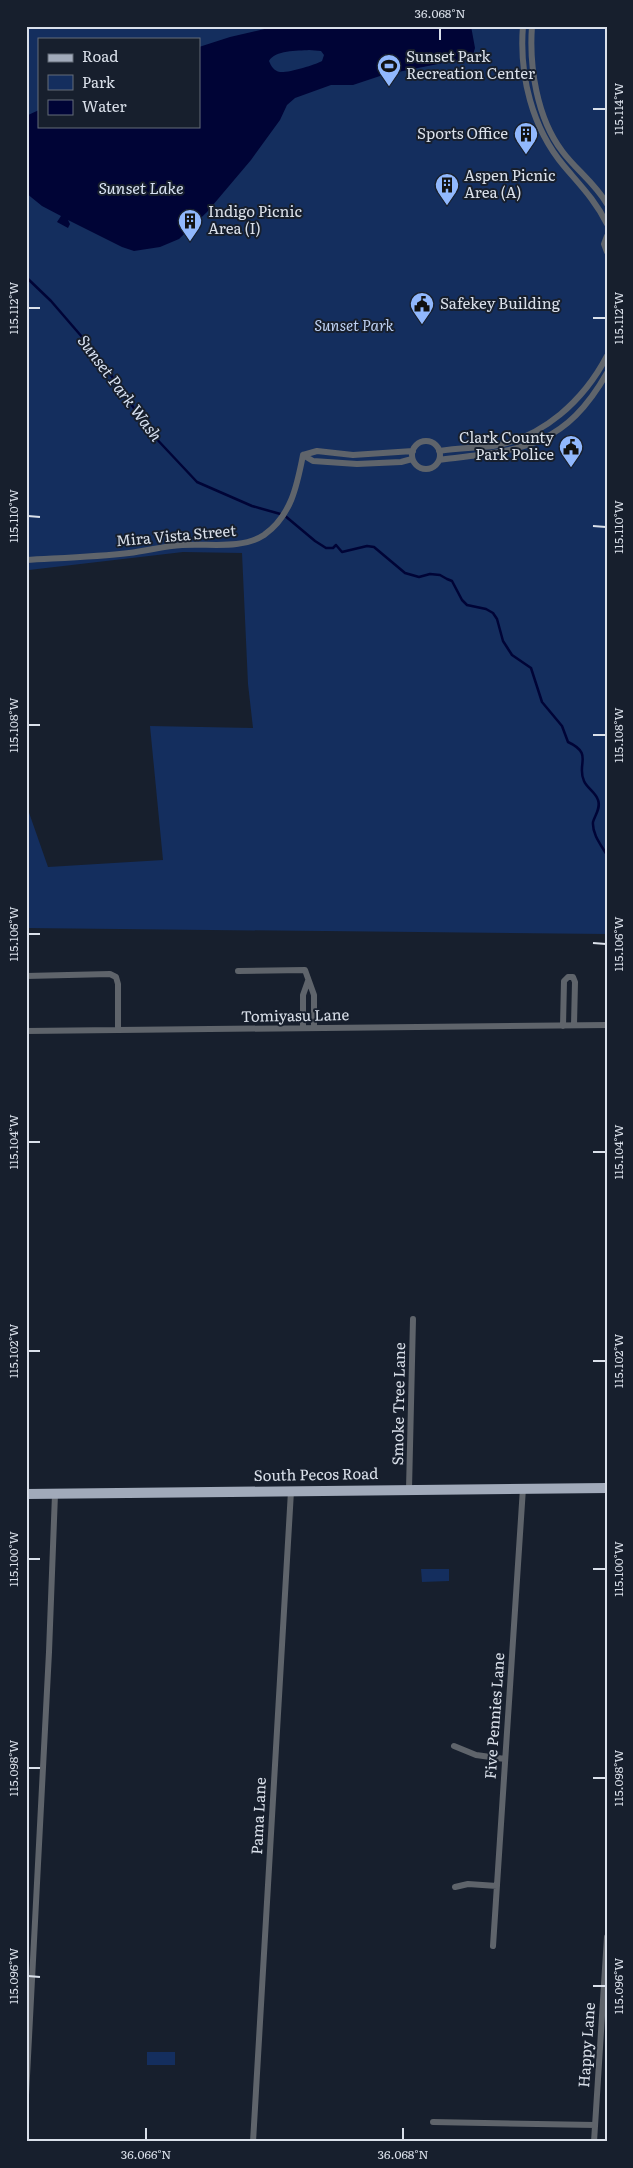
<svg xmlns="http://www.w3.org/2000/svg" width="633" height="2168" font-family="Literata,serif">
<rect width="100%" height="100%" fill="#171f2d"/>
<!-- green -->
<path fill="#142e5e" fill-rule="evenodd" d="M26,26H607V934L26,928V804L48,867L163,860L150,726L253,728L248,684L242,553L183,552L29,570L28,599H26ZM39,39H199V126H39Z
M421,1569H449V1581L422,1582Z
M147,2052H175V2065H147Z"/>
<!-- water -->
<path fill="#000436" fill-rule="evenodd" d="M277,26H471L475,48L473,55L468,58L383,75L353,85H331L295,98L287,105L280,120L251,160L207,212L179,239L160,247L134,251L122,247L68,220L70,224L68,228L57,222L61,216L42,206L26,193V116L39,110V126H199V47L230,37ZM309,50L321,51L324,55L322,61C315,65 288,73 280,72C274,71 271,66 269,61C275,50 297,51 309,50Z"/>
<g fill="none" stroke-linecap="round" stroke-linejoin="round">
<!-- stream -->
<path stroke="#000436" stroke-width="2.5" d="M26,277L51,301L95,352L151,433L197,482L252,506L284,515L315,541L326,548H333L336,545L342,552L367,546L374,547L405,573L419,577L430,574L440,575L447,579L452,581L462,600L467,605L486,609L493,613L497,619L503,641L512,655L531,668L542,702L562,726L568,742C594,754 576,764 584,781C587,788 596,793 598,800C601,808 595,815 593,822C592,834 601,845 607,855"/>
<!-- street -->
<path stroke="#5f646b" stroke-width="6" d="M523,26C519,75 532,128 564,166C580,185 596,201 607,224
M532,26C529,67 537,118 562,151C576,170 595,183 607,204
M607,236L604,244L607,252
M412 455a14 14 0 1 1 28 0a14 14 0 1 1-28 0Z
M439,451C457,448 475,448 493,446C543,438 584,400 607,356
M303,455L313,461L357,464L401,462L412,459
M303,455L317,451L353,455L413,451
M439,460C519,450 563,450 607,373
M26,560C60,558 95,557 129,553C147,551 164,546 182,545C208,543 241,550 264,535C291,516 297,486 303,455
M238,971L305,970L314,995V1028
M26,976L110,974L116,977L118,984V1030
M563,1026L564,981L568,977H573L575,982L574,1025
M303,1028V995L308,981
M26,1031L607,1025
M409,1489L413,1319
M454,1746L476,1755L505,1759
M455,1887L468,1884L497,1886
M493,1946L523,1488
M26,2095L49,1652L55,1494
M433,2122L595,2125
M253,2142L291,1491
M594,2142L607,1937"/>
<!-- primary -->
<path stroke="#a1aaba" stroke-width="10" d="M26,1494L607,1488"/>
</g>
<!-- ticks -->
<path fill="none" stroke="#dae0ea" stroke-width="2" d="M440,40V28M593,109H606M28,308H40M593,318H606M28,516L40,517M593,526L606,527M28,725H40M593,735H606M28,934H40M593,943L606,944M28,1142H40M593,1152H606M28,1351H40M593,1361H606M28,1559H40M593,1569H606M28,1768H40M593,1778H606M28,1976L40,1977M593,1986H606M146,2140V2128M403,2140V2128"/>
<!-- icons -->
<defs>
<g id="stadium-pin" transform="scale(1.25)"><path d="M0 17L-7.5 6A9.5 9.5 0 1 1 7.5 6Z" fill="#91b8fd" stroke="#171f2d"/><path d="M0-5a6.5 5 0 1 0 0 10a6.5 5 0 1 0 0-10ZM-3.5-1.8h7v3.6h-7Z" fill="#111"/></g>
<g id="building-pin" transform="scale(1.25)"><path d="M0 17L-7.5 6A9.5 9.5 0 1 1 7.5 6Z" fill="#91b8fd" stroke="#171f2d"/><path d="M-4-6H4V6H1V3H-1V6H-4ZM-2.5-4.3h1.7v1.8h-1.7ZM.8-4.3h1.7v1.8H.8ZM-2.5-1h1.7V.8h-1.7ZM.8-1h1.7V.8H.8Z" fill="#111"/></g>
<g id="civic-pin" transform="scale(1.25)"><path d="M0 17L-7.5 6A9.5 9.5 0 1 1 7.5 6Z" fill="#91b8fd" stroke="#171f2d"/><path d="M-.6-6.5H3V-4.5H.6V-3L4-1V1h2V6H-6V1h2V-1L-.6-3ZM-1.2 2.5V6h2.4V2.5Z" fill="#111"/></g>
</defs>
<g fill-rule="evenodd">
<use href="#stadium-pin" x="389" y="66"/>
<use href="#building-pin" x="526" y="134"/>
<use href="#building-pin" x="447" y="185"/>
<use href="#building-pin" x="190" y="221"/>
<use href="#civic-pin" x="422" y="304"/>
<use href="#civic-pin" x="571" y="447"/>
</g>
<g text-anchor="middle" stroke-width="4" stroke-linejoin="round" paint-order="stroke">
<!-- poi labels -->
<g font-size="15" fill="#dae0ea" stroke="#171f2d" text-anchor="start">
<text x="406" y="62">Sunset Park<tspan x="406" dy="17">Recreation Center</tspan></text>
<text x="508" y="139" text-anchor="end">Sports Office</text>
<text x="464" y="181">Aspen Picnic<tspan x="464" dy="17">Area (A)</tspan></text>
<text x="208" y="217">Indigo Picnic<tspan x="208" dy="17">Area (I)</tspan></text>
<text x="440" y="309">Safekey Building</text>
<text x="554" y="443" text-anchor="end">Clark County<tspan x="554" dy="17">Park Police</tspan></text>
</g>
<!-- park labels -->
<g font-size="15" font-style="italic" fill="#bed1f3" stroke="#171f2d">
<text x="354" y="331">Sunset Park</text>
</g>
<!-- street labels -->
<g font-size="15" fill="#dae0ea" stroke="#171f2d">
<text transform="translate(176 536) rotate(-5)" y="5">Mira Vista Street</text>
<text transform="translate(295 1016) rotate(-1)" y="5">Tomiyasu Lane</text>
<text transform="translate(399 1404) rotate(-89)" y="5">Smoke Tree Lane</text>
<text transform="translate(316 1475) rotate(-1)" y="5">South Pecos Road</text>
<text transform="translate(495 1716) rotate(-86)" y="5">Five Pennies Lane</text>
<text transform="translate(259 1816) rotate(-87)" y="5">Pama Lane</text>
<text transform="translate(587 2045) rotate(-86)" y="5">Happy Lane</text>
</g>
<!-- water labels -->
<g font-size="16" font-style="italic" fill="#d7e1f2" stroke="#171f2d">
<text x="141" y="194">Sunset Lake</text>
<text transform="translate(120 388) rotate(53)" y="6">Sunset Park Wash</text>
</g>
</g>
<!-- border -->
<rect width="633" height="2168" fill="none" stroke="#171f2d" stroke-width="55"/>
<!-- legend -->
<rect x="38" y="38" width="162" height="90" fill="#171f2d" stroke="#656c79"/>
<rect x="48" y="54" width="25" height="8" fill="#a1aaba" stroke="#656c79"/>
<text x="82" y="62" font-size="15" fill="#dae0ea">Road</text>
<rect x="48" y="75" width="25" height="15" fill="#142e5e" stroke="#656c79"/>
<text x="82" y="88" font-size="15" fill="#dae0ea">Park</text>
<rect x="48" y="100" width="25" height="15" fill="#000436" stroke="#656c79"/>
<text x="82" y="112" font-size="15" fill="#dae0ea">Water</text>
<rect x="28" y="28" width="578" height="2112" fill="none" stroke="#dae0ea" stroke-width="2"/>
<g font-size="12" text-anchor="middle" fill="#dae0ea">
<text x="440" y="18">36.068°N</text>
<text transform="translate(619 109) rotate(-90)" y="4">115.114°W</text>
<text transform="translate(14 308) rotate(-90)" y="4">115.112°W</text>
<text transform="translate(619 318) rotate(-90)" y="4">115.112°W</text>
<text transform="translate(14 516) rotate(-90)" y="4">115.110°W</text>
<text transform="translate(619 527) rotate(-90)" y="4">115.110°W</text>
<text transform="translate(14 725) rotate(-90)" y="4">115.108°W</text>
<text transform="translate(619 735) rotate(-90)" y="4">115.108°W</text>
<text transform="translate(14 934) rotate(-90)" y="4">115.106°W</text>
<text transform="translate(619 944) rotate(-90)" y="4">115.106°W</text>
<text transform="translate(14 1142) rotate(-90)" y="4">115.104°W</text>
<text transform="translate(619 1152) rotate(-90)" y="4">115.104°W</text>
<text transform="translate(14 1351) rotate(-90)" y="4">115.102°W</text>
<text transform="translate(619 1361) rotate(-90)" y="4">115.102°W</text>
<text transform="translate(14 1559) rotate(-90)" y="4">115.100°W</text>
<text transform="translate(619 1569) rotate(-90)" y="4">115.100°W</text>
<text transform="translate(14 1768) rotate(-90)" y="4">115.098°W</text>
<text transform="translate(619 1778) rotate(-90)" y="4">115.098°W</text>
<text transform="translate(14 1976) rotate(-90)" y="4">115.096°W</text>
<text transform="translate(619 1986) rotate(-90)" y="4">115.096°W</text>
<text x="146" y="2159">36.066°N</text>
<text x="403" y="2159">36.068°N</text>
</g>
</svg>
